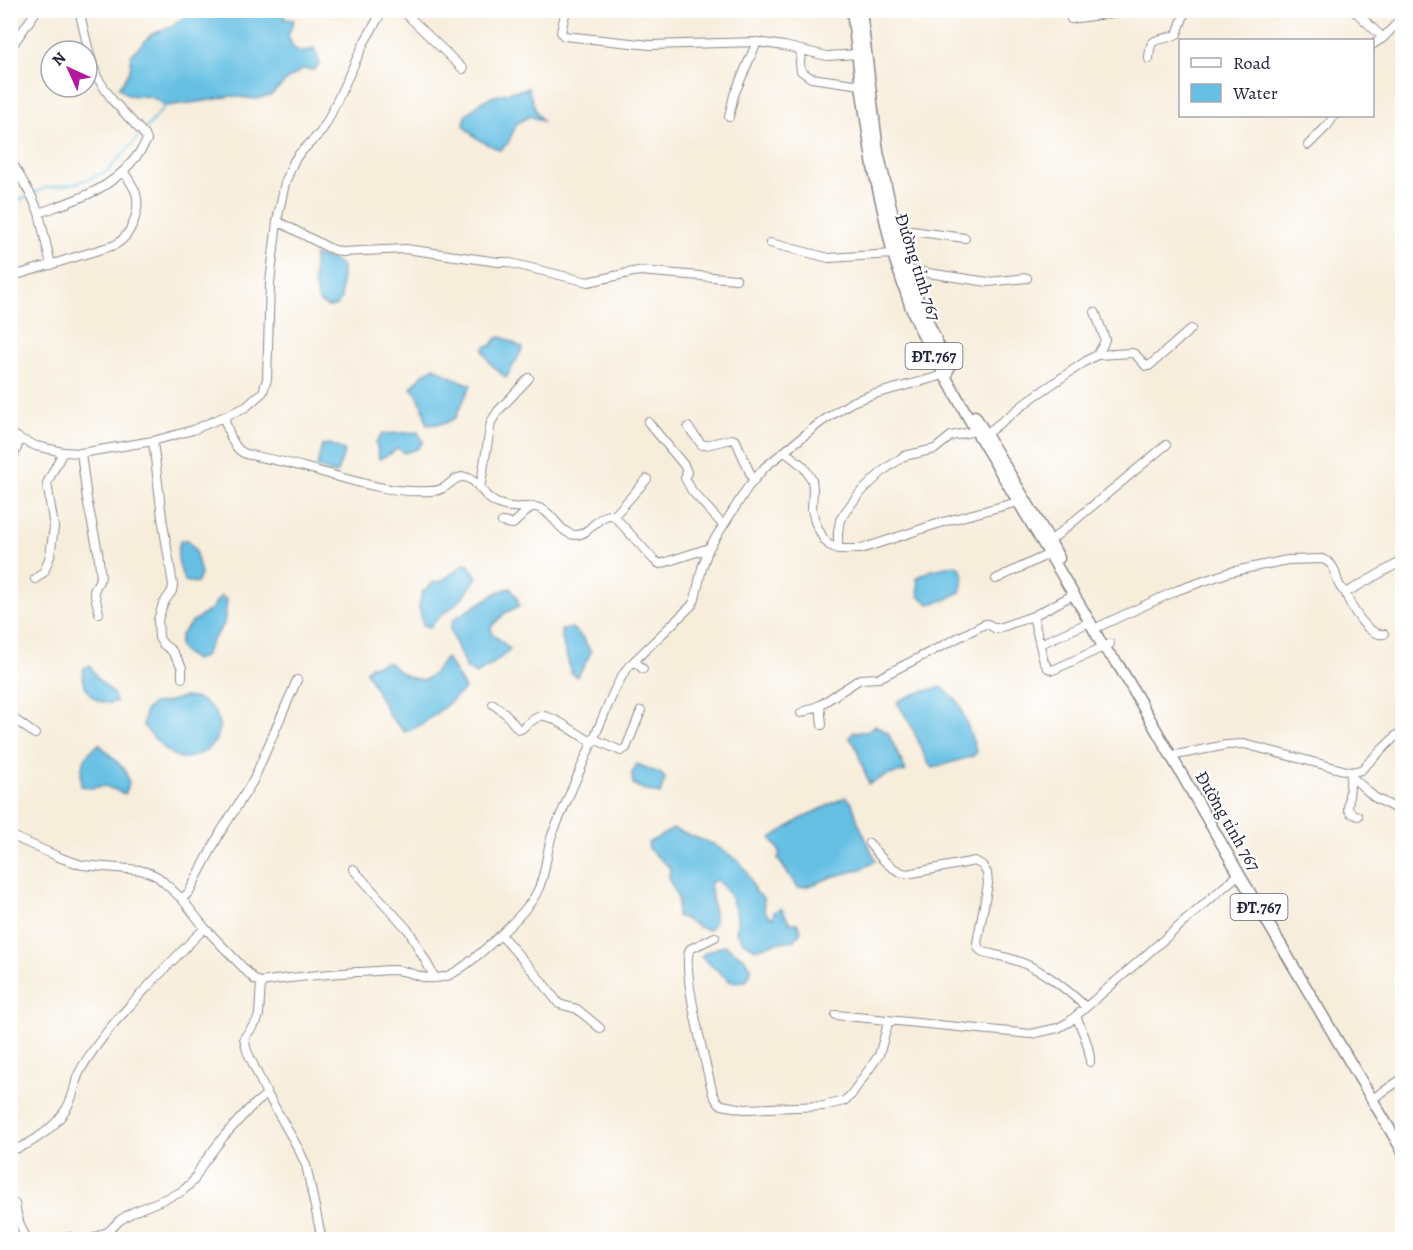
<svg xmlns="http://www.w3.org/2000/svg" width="1413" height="1250" font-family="Alegreya,serif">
<rect width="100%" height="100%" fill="#fff"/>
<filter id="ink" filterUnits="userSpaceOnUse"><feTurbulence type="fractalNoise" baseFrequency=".0167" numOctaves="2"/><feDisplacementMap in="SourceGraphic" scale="12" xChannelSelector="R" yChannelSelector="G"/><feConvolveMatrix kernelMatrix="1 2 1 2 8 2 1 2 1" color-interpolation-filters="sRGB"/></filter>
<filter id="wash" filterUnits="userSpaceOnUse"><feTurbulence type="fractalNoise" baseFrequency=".008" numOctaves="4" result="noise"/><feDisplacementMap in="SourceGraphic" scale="24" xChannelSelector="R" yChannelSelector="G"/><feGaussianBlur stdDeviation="1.35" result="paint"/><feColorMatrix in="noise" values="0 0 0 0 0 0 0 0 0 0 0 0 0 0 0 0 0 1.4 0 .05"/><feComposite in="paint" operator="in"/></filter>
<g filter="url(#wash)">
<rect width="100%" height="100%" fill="#f7eddb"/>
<!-- water -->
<path fill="#66c0e4" stroke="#447190" stroke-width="1.5" d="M192,10L285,11L284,19L294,20L288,36L294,49L305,52L314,48L320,63L314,70L303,69L288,79L271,95L256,99L231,96L206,101L165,106L152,97L127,95L119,87C127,77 133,68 131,55L152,34L173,26Z
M528,88L536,111L542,121L530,116L517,123L508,143L500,150C486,144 472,138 464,125L466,114C472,111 476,106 481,102C494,94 514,92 528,88Z
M314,255L335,261L342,267L341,299L337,306L328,307L319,302L314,284Z
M502,337L523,348L506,378L490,363L483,350L486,346H491L497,338Z
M435,367L447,375L471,385L455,418L446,423L427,425C424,411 421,397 411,388L423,374Z
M418,432L423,442L417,449L404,453L398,448L390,454L379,459L376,442L383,434Z
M330,444L345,451L337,472L335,474L317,467L322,445Z
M181,540H188L195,549L201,575L197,583L184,581C180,568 174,553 181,540Z
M466,563L470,567L477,577L467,592L454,606L440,616L430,627L423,625L419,606L422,593L434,582H440Z
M955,565L960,568L964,577L960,592L945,600L929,604L919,596L917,578L929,571Z
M510,588L517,597L519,606L505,613L491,627L492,633L510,649L497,661L476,674L466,668L450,629L454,619L498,592Z
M221,596L227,600L224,624L212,641L204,657L195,660L182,651L179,644L181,635L191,623L211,609Z
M572,628L582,637L591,652L583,668L577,677L571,672C568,658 562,645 561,630Z
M446,658L453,668L465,689C450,701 422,729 404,732L389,715L366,671L371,666L389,662C399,673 409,679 424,680L433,674Z
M90,665L97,678L113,693L116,702C93,707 82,689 83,669Z
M942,687L959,703L977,752L973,756L933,768L928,763L911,725L897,702C911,694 926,690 942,687Z
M184,697C221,697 234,740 197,755C192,757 184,759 178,757C167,755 152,735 143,726L145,711L153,704L163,703Z
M875,725L888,733L906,771L885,776L869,784L855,745L849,737L854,732H866Z
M99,744L125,770L129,783L125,794L105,786L91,788L81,786C80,767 83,755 99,744Z
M637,764L661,774L665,778L660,794L645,790L633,784L632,773Z
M846,797L852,803L858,822L876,861C863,870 850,872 835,876C822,880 812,887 798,888L778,859L780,852L771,838L804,817Z
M673,829L713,844L740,862L747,872L755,891L764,899C763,908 764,915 773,918L774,912L781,908L790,923H797L801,930L795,940L774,943L756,949L743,942L736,931C736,927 738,921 737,917C735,904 727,886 715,880L710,884L715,922L709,930C696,929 689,919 677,916L678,898L669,879L670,868L649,849L648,843Z
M724,945L744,958L751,967L750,974L746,981L731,982L701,957L705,953Z"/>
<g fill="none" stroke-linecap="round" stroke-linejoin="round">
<!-- stream -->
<path stroke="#66c0e4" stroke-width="2" d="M144,131L165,106
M34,193L45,188L78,183L108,171L140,135
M10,204L28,196"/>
</g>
</g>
<g filter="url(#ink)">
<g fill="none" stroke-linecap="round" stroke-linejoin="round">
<!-- minor casing -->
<g stroke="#8c888b" stroke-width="10">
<path id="minor" d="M402,10L463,69
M566,10L561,32L564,36L650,45L757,42L784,46L827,56L858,54
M1183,10H1197
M1307,10H1310
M1352,10L1358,14L1383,38
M1071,19L1133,10
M1372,45L1383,38L1402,18
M10,49L37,10
M801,50L800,63L801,71L811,78L861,85
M1149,59C1150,32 1159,44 1177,34L1185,12
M729,117L734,95L757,42
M1308,145L1327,126L1334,116
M10,159L32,197L39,213L51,265
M39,213C74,200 106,192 131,163C137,156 143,148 147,140L145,135L113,101L97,77L89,52L79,10
M277,221L329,248L341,252L406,249L498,262H506L588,282L633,272L640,271L736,279
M896,229L965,238
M770,243L829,258L893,254
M908,270L988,282L1027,278
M10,277L115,245C131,236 141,211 136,193C133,185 128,179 124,172
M1095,312L1105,339L1103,345L1097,355
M224,418C229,431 232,449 246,454C265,458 285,462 304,467C345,478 387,494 430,491C434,491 440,490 443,488C450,485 454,477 463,477C475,477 482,493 490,499C499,506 510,508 521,507C527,507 534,506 539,508C553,512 560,534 575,535C590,536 600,510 614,516L654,560L660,564L709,548
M648,422L684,465L687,472L685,478L692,491L723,525
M688,427L702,445H706L732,439L736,441L753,480
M10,432L20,439L36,446L63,452L81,453L153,441L193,430L246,407L263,392L267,379L270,283L277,221L285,183L294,161L299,154L320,133L327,122L365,41L383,10
M986,434L1032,398L1086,361L1097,355L1132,353L1135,354L1146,366H1149L1191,329
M153,441L162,517L173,585L172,591L163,604L158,620L159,638L163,644L172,651L179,662L182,668V678
M785,452L803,466L812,480L813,489L812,509L815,522L823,538L829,545L838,549H861L943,522L1018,502
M81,453L87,499L98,552L101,577L94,591L99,613
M10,467L20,439
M480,489L491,422L498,411L529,378
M614,516L647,479
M502,522L513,524L531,507
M1050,541L1166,445
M838,549V532L840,520L846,511L858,495L884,470L904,456L935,449L951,436L976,431
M35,579L44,572L50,556L54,527L47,483L63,452
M996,579L1049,554
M1345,592C1350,605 1367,637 1384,634
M1033,616L1044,662L1048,668L1053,670L1110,644
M1100,626L1178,590L1230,572L1287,560L1322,559C1341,565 1332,583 1345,592L1349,591L1402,561
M1040,644L1090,622
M634,661L643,669
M493,704L506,714L518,729H521C528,724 533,718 541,716C552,714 581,737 592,742
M820,705L822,725
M801,713L820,705L860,679L879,678L985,624H988L996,629L1033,616L1073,595
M10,716L35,734
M594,739L621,751L626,748L641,711
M1171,756L1226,745L1244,744L1351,772L1361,770L1402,730
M1351,773L1348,809L1351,813L1358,816
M1351,776L1374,797L1402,812
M10,835L61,858L82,865L140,870L150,873L158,877L182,899L205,928L255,980L261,982C293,977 325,974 357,972C369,972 382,970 394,970C416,971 422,983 447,976C467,969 528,912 537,892C546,876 546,853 552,835C568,798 584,761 600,724C609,704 615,684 629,666L692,605L695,599L702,568L709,548L748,487L765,467L821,422L852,402L871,395L948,374
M869,843C880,857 890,870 907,874L975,861L982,865L987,873L988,884L977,943L979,949L983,952C995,955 1008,957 1020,962C1045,971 1066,989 1086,1007
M353,869L409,931L435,978
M182,899L189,892L220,833L253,781L297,680
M501,935L543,983L559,1004L577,1009L600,1028
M715,937L690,949C680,967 707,1069 713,1094L717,1101L722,1105L744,1109L824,1106L844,1101L851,1095L879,1055L889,1020
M261,982L259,1015L257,1021L244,1038L247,1051L265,1090L298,1148L306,1165L322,1240
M836,1015L1031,1034L1058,1028L1069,1022L1239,874
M1076,1016C1082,1030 1090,1046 1090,1062
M1372,1099L1402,1079
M10,1151C34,1144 62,1123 71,1099C75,1090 75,1081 79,1073C87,1057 99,1042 110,1028C119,1017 129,1007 138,997C160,974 182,950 205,928
M15,1204C17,1217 20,1229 28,1240
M62,1240L69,1237L77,1240
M90,1240L109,1231L120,1220L133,1212L179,1193L186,1188L194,1180L202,1165L224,1136L249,1109L267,1094"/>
</g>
<!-- major casing -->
<g stroke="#8c888b" stroke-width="13">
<path id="major" d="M852,10L861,85L873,167L893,254L911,308L926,342L976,431L1090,622L1103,647L1117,663L1128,681L1239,874L1402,1150
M861,10L878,152L896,229L916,295L949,369
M975,416L1050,541L1059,558"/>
</g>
<!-- minor -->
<use href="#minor" stroke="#fff" stroke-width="8"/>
<!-- major -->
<use href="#major" stroke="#fff" stroke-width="10"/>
</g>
</g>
<g text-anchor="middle" stroke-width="4.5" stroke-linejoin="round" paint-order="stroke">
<!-- shield labels -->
<g fill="#fff" stroke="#646476" stroke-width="1.5">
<rect x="905.5" y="343" width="57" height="26" rx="4.5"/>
<rect x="1230.5" y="894" width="57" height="26" rx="4.5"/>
</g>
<g font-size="16" font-weight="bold" fill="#22223b">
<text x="934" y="362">ĐT.767</text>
<text x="1259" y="913">ĐT.767</text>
</g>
<!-- street labels -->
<g font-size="18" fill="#22223b" stroke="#fff">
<text transform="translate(918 267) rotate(72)" y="6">Đường tỉnh 767</text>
<text transform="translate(1228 821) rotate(60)" y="6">Đường tỉnh 767</text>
</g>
</g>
<!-- margin -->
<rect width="1413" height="1250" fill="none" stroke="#fff" stroke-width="36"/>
<!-- legend -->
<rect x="1179" y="39" width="195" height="78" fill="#ffffff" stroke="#a7a7b1" stroke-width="1.5"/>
<rect x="1191" y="58" width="30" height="9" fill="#ffffff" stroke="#a7a7b1" stroke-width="1.5"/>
<text x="1233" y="69" font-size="18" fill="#22223b">Road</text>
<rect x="1191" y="84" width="30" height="18" fill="#66c0e4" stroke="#a7a7b1" stroke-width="1.5"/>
<text x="1233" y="99" font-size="18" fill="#22223b">Water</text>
<!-- north arrow -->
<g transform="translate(69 69) rotate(315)"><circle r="28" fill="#ffffff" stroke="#a7a7b1" stroke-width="1.5"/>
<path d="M0-4.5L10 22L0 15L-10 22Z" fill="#b5179e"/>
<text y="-9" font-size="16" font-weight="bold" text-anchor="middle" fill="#22223b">N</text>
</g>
</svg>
